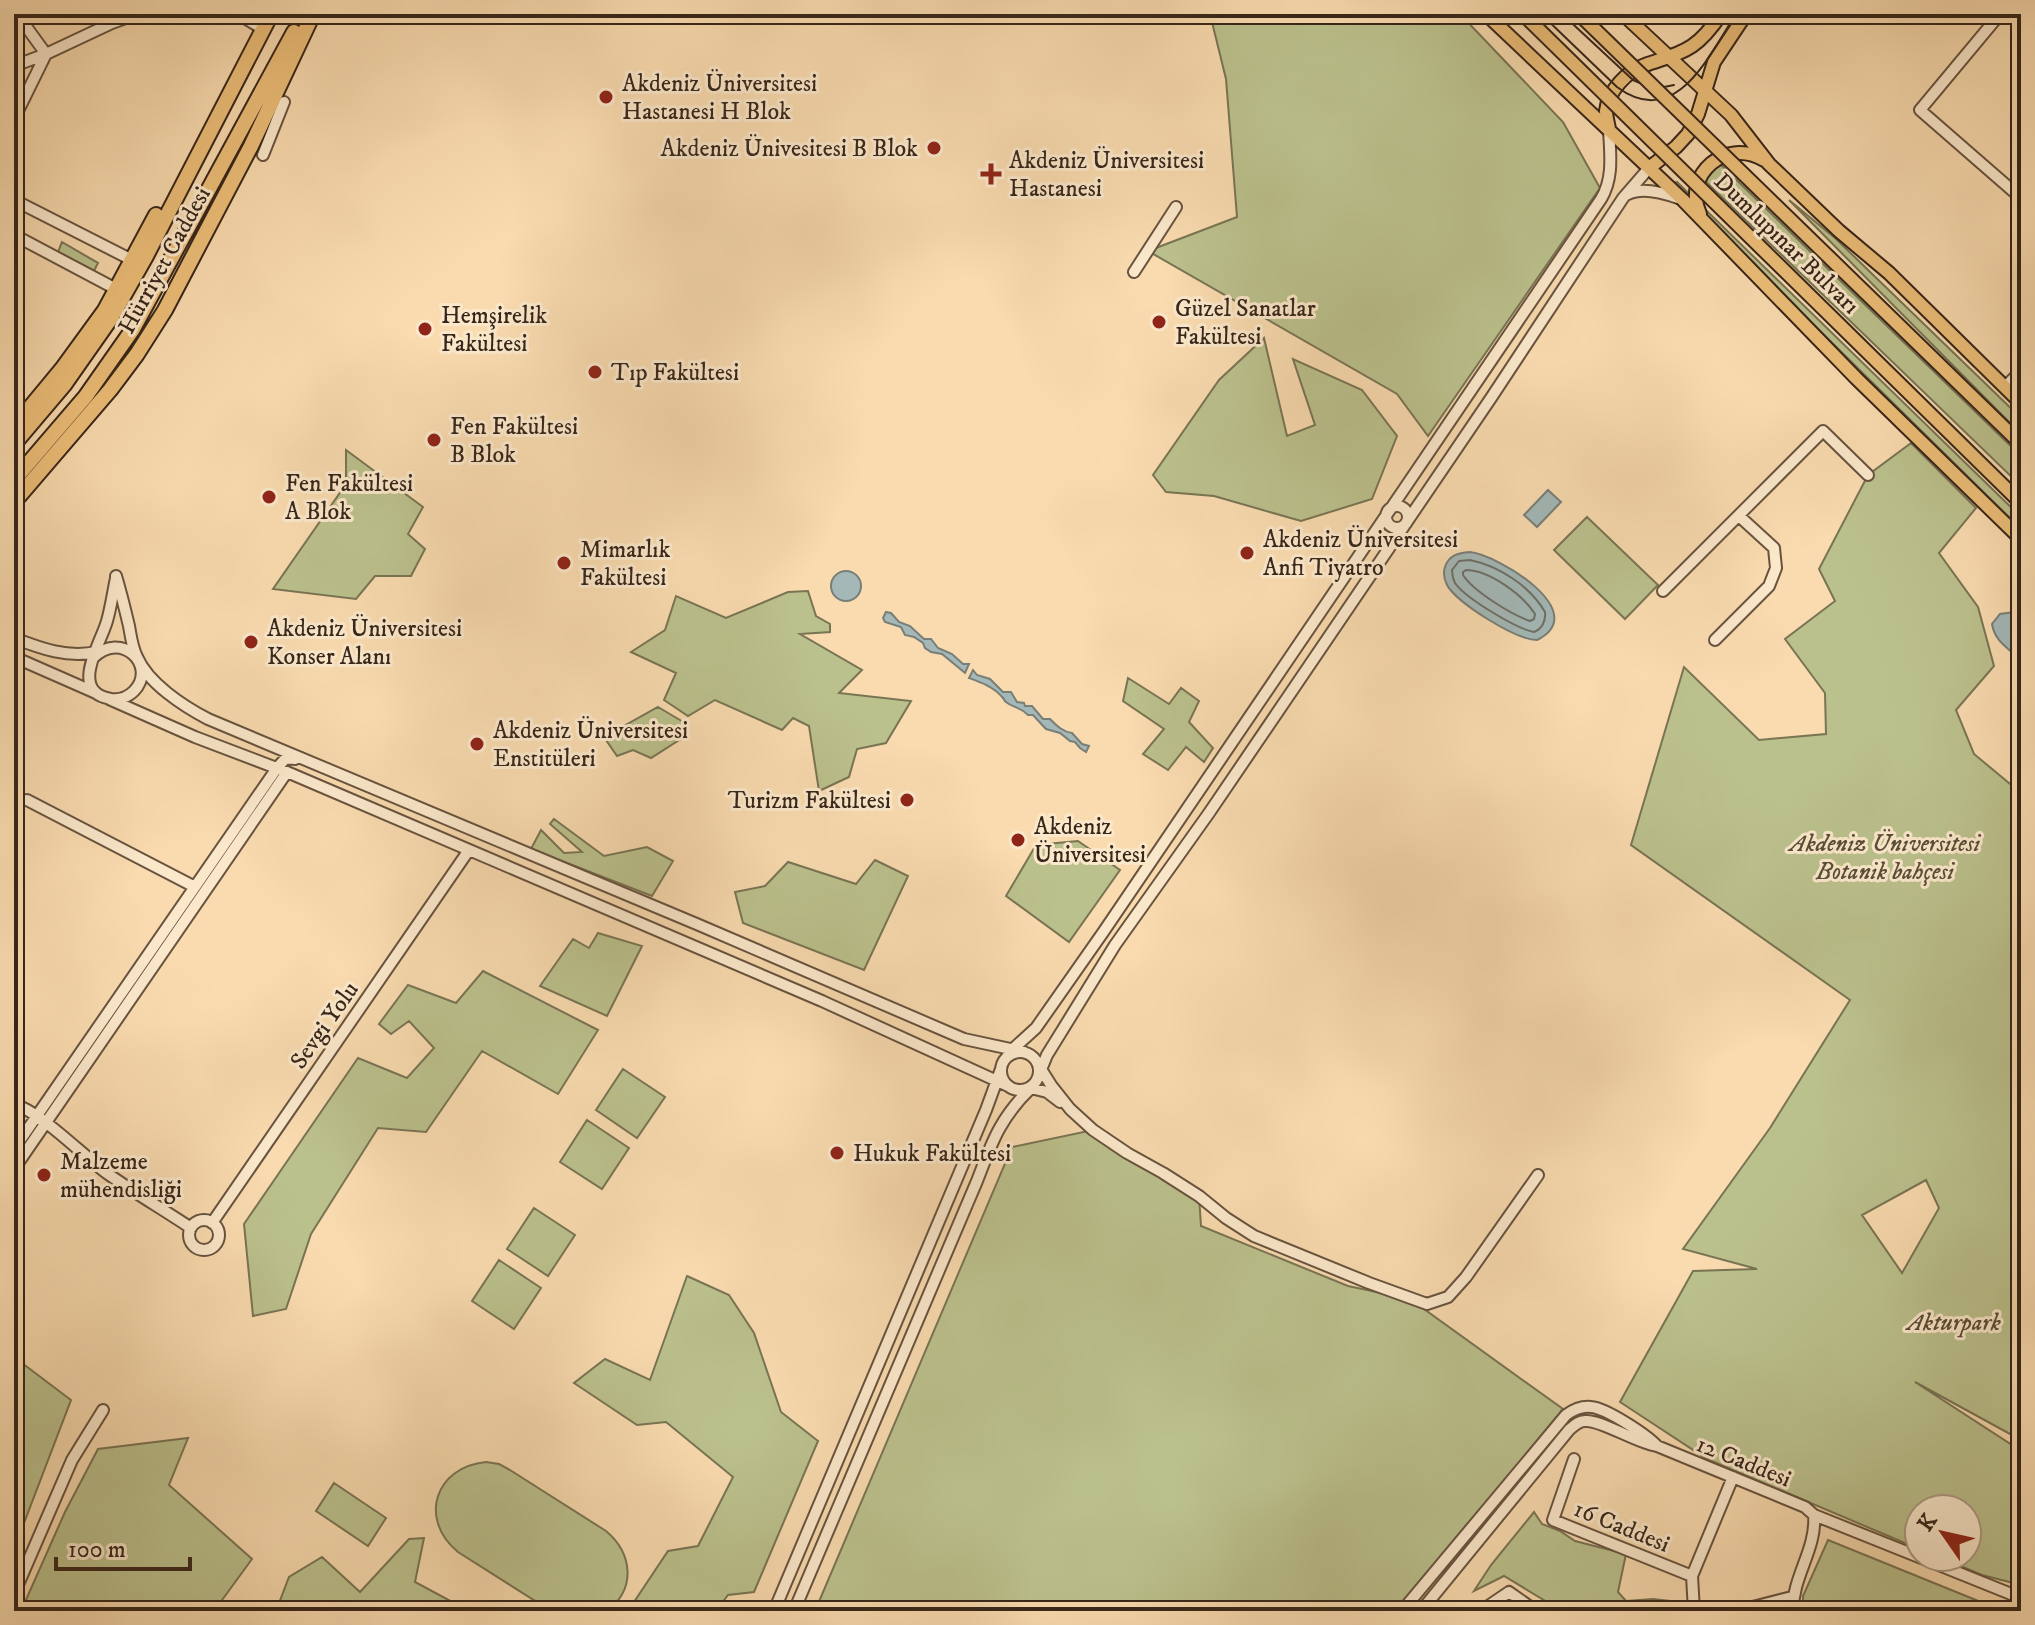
<svg xmlns="http://www.w3.org/2000/svg" width="2035" height="1625" font-family="'IM FELL DW Pica',serif">
<rect width="100%" height="100%" fill="#f9dbaf"/>
<filter id="stains"><feTurbulence type="fractalNoise" baseFrequency=".0025" numOctaves="4"/><feColorMatrix values="0 0 0 0 .2 0 0 0 0 .09 0 0 0 0 .02 0 0 0 .5 -.17"/></filter>
<radialGradient id="worn" r=".72"><stop offset=".6" stop-color="#630" stop-opacity="0"/><stop offset="1" stop-color="#630" stop-opacity=".3"/></radialGradient>
<!-- green -->
<path fill="#bbc18d" stroke="#797454" stroke-width="2" fill-rule="evenodd" d="M1210,14H1460L1563,122L1600,188L1428,436L1397,394L1148,251L1237,217L1226,79Z
M1718,162L2021,456V486L1703,179Z
M1677,182L2021,517V529L1671,184Z
M1789,200L1835,238L2021,418V434Z
M62,242L98,263L94,271L58,252Z
M1264,338L1287,436L1315,425L1293,359L1362,390L1397,436L1372,499L1301,521L1214,496L1166,492L1153,475L1219,380Z
M1911,443L1976,508L1939,553L1978,607L1994,666L1956,710L1974,754L2021,793V1440L1915,1382L2015,1447L2021,1462V1585L1982,1575L1939,1557H1967V1509H1919V1549L1707,1459L1620,1402L1693,1271L1757,1269L1683,1249L1770,1128L1850,1000L1631,845L1684,667L1759,740L1826,734L1825,693L1785,639L1835,601L1819,569L1868,475ZM1926,1180L1939,1208L1902,1273L1862,1215Z
M346,450L423,507L408,534L425,549L411,576H375L356,599L273,589L346,484Z
M1587,517L1658,585L1625,619L1554,550Z
M808,591L816,616L830,624V632L800,634L862,670L839,693L911,701L886,743L857,749L849,777L819,791L809,726L793,718L782,730L715,700L688,716L664,700L676,673L631,652L665,630L676,596L726,618L788,592Z
M1128,678L1169,704L1181,688L1199,701L1189,722L1213,748L1204,762L1186,747L1168,770L1143,754L1164,729L1123,701Z
M658,707L685,723L687,735L651,758L633,750L617,756L604,737Z
M554,819L604,856L647,847L673,861L652,896L531,849L541,830L564,853L582,852L550,824Z
M1078,841L1120,870L1069,942L1006,896L1036,845Z
M875,860L908,876L864,970L743,923L735,892L765,886L788,862L856,884Z
M598,933L642,946L607,1016L540,986L573,939L589,948Z
M483,971L598,1030L558,1094L482,1051L426,1132L378,1128L311,1234L286,1309L253,1316L244,1224L358,1058L407,1078L434,1048L409,1021L391,1034L379,1024L408,985L456,1003Z
M623,1069L665,1097L637,1138L596,1110Z
M587,1120L629,1148L602,1189L560,1162Z
M1093,1130L1199,1196L1201,1226L1348,1286L1410,1299L1563,1409L1398,1611H815L1012,1147Z
M534,1208L575,1235L548,1276L507,1249Z
M499,1260L541,1288L514,1329L472,1301Z
M687,1276L729,1295L754,1333L781,1412L818,1441L754,1592L728,1595L716,1611H628L668,1551L698,1546L733,1477L666,1422L637,1425L574,1383L605,1359L650,1380Z
M14,1357L71,1400L24,1523L14,1520Z
M188,1438L169,1485L252,1559L214,1611H21L65,1512L98,1449Z
M486,1462L499,1464L510,1470L606,1531C632,1553 637,1588 607,1611H551L458,1552C418,1519 435,1467 486,1462Z
M334,1483L386,1518L368,1546L316,1511Z
M1534,1512L1542,1524L1560,1531L1575,1541L1626,1554L1618,1592L1626,1601L1653,1599L1679,1602L1685,1610L1562,1611L1504,1576L1474,1591L1491,1565Z
M424,1538L415,1582L469,1611H276L289,1577L322,1557L360,1592L409,1539Z
M1828,1540L2003,1611H1803V1596Z"/>
<!-- water -->
<path fill="#a3b8b7" stroke="#787e78" stroke-width="2" d="M1548,490L1561,502L1537,527L1524,515Z
M1470,552C1498,555 1593,612 1537,640C1516,640 1457,603 1447,585C1444,579 1443,573 1445,567C1449,555 1458,553 1470,552Z
M831 586a15 15 0 1 1 30 0a15 15 0 1 1-30 0Z
M886,612L891,613L899,622L910,626L924,639H931L938,648L952,654L963,664H969L965,673L942,654L931,652L925,648L923,643L914,637L905,635L901,627L885,622L883,618Z
M2014,612L2021,619V660C2008,648 1995,642 1992,624L2000,614Z
M973,670L977,675L990,679L1003,692H1011L1017,702L1024,703L1025,706H1032L1043,719H1050C1057,726 1063,732 1072,733L1082,744L1089,746L1086,752L1080,748L1075,742L1070,741L1060,733L1046,729L1033,715H1028C1019,706 1013,708 1006,702C1004,701 1004,698 1002,697C994,687 980,682 969,678Z"/>
<g fill="none" stroke-linecap="round" stroke-linejoin="round">
<!-- shore -->
<path stroke="#6d6f68" stroke-width="2" d="M1470,560C1499,566 1530,586 1545,612C1546,621 1542,629 1534,632C1517,629 1465,598 1455,583C1452,577 1453,577 1452,570L1459,561Z
M1466,570C1489,570 1523,595 1535,614L1534,619L1530,621C1512,615 1473,591 1463,575V572Z"/>
<!-- minor casing -->
<g stroke="#68533f" stroke-width="14">
<path id="minor" d="M17,14L46,54L112,23L137,14
M238,14L258,26
M2000,14L1920,110L2021,198
M14,66L46,54
M14,119L46,54
M263,155L284,102
M1628,194C1642,187 1664,193 1678,198
M14,200L132,260
M14,235L116,289
M1134,272L1176,207
M2005,387L2021,371
M1386 517a11 11 0 1 1 22 0a11 11 0 1 1-22 0Z
M116,576C121,593 125,609 129,626C131,637 132,647 137,657C148,683 183,706 208,719L699,925L964,1039L1024,1052
M1663,591L1823,431L1868,475
M14,638C42,649 67,658 97,652
M1715,640L1769,586L1776,568L1774,548L1739,516
M14,657L96,693
M93,658C121,629 158,666 134,691C128,697 119,700 111,699C68,692 101,643 107,621C111,607 113,592 116,578
M109,699L195,737L287,772L822,1001L1008,1086
M27,800L195,887
M1001 1071a19 19 0 1 1 38 0a19 19 0 1 1-38 0Z
M1006,1058L1014,1048L1036,1028L1104,931L1601,199C1614,178 1610,153 1609,129
M1039,1066L1051,1085L1070,1109L1093,1130L1127,1153L1163,1173L1199,1196L1226,1218L1254,1236L1369,1283L1427,1304L1448,1297L1466,1277L1538,1175
M1040,1072L1047,1055L1115,945L1209,813L1491,398L1623,198L1649,168
M14,1104C42,1113 82,1155 108,1174C135,1193 164,1210 191,1228
M14,1149L277,768L286,758L295,759
M14,1169L287,772
M189 1235a15 15 0 1 1 30 0a15 15 0 1 1-30 0Z
M212,1223L469,850
M1574,1459L1553,1520L1692,1576
M1814,1515L1919,1557
M1919,1557L2021,1598
M14,1594L72,1460L103,1410
M774,1611L986,1110L1001,1069
M794,1611L977,1181C992,1142 1000,1118 1031,1088L1047,1092L1060,1102
M1402,1611L1566,1415C1573,1410 1582,1406 1591,1407C1606,1408 1647,1435 1657,1446
M1421,1611L1569,1430C1574,1426 1578,1421 1585,1421C1600,1419 1636,1443 1657,1446L1805,1507L1814,1515C1817,1549 1792,1577 1793,1611
M1481,1611L1509,1592L1536,1611
M1694,1611L1692,1576L1733,1477
M1737,1611L1792,1597"/>
</g>
<!-- major casing -->
<g stroke="#37261a" stroke-width="16">
<path id="major" d="M1486,14L1683,200L1856,378L2021,539
M1623,14L1731,115L1769,164L1839,231L1889,273L2021,403
M1609,129C1608,123 1606,116 1606,111C1608,91 1627,71 1645,65C1661,59 1677,56 1692,46C1704,38 1713,26 1721,14
M1649,168L1676,147L1688,134L1698,114L1714,62L1746,14
M1700,214C1682,174 1727,137 1764,160"/>
</g>
<!-- highway casing -->
<g stroke="#37261a" stroke-width="18">
<path id="highway" d="M14,427L62,369L105,310L156,215
M14,444L64,385L111,318L146,256L271,14
M14,480L86,396L133,329L294,32
M14,502L110,390L137,354L165,310L251,146L313,14"/>
</g>
<!-- minor -->
<use href="#minor" stroke="#fbe8cb" stroke-width="10"/>
<!-- major -->
<use href="#major" stroke="#ecbe78" stroke-width="12"/>
<!-- highway -->
<use href="#highway" stroke="#ecbe78" stroke-width="14"/>
<!-- tram -->
<path stroke="#37261a" stroke-width="2" d="M1541,14L1617,87C1676,131 1709,55 1736,14
M1562,14L1633,80L1654,89L1674,85"/>
<!-- major-bridge casing -->
<g stroke="#37261a" stroke-width="16" stroke-linecap="butt">
<path id="major-bridge" d="M1523,14L2021,503
M1579,14L2021,444"/>
</g>
<!-- major-bridge -->
<use href="#major-bridge" stroke="#ecbe78" stroke-width="12"/>
</g>
<!-- markers -->
<g fill="#8f2418" stroke="#fbe8cb" stroke-width="3">
<circle cx="606" cy="97" r="8"/>
<circle cx="934" cy="148" r="8"/>
<path d="M987 162h8v8h8v8h-8v8h-8v-8h-8v-8h8z"/>
<circle cx="1159" cy="322" r="8"/>
<circle cx="425" cy="329" r="8"/>
<circle cx="595" cy="372" r="8"/>
<circle cx="434" cy="440" r="8"/>
<circle cx="269" cy="497" r="8"/>
<circle cx="1247" cy="553" r="8"/>
<circle cx="564" cy="563" r="8"/>
<circle cx="251" cy="642" r="8"/>
<circle cx="477" cy="744" r="8"/>
<circle cx="907" cy="800" r="8"/>
<circle cx="1018" cy="840" r="8"/>
<circle cx="837" cy="1153" r="8"/>
<circle cx="44" cy="1175" r="8"/>
</g>
<g text-anchor="middle" stroke-width="6" stroke-linejoin="round" paint-order="stroke">
<!-- poi labels -->
<g font-size="24" fill="#37261a" stroke="#fbe8cb" text-anchor="start">
<text x="622" y="91">Akdeniz Üniversitesi<tspan x="622" dy="28">Hastanesi H Blok</tspan></text>
<text x="918" y="156" text-anchor="end">Akdeniz Ünivesitesi B Blok</text>
<text x="1009" y="168">Akdeniz Üniversitesi<tspan x="1009" dy="28">Hastanesi</tspan></text>
<text x="1175" y="316">Güzel Sanatlar<tspan x="1175" dy="28">Fakültesi</tspan></text>
<text x="441" y="323">Hemşirelik<tspan x="441" dy="28">Fakültesi</tspan></text>
<text x="611" y="380">Tıp Fakültesi</text>
<text x="450" y="434">Fen Fakültesi<tspan x="450" dy="28">B Blok</tspan></text>
<text x="285" y="491">Fen Fakültesi<tspan x="285" dy="28">A Blok</tspan></text>
<text x="1263" y="547">Akdeniz Üniversitesi<tspan x="1263" dy="28">Anfi Tiyatro</tspan></text>
<text x="580" y="557">Mimarlık<tspan x="580" dy="28">Fakültesi</tspan></text>
<text x="267" y="636">Akdeniz Üniversitesi<tspan x="267" dy="28">Konser Alanı</tspan></text>
<text x="493" y="738">Akdeniz Üniversitesi<tspan x="493" dy="28">Enstitüleri</tspan></text>
<text x="891" y="808" text-anchor="end">Turizm Fakültesi</text>
<text x="1034" y="834">Akdeniz<tspan x="1034" dy="28">Üniversitesi</tspan></text>
<text x="853" y="1161">Hukuk Fakültesi</text>
<text x="60" y="1169">Malzeme<tspan x="60" dy="28">mühendisliği</tspan></text>
</g>
<!-- street labels -->
<g font-size="24" fill="#37261a" stroke="#fbe8cb">
<text transform="translate(1787 243) rotate(44)" y="8">Dumlupınar Bulvarı</text>
<text transform="translate(164 260) rotate(-61)" y="8">Hürriyet Caddesi</text>
<text transform="translate(324 1025) rotate(-55)" y="8">Sevgi Yolu</text>
<text transform="translate(1744 1461) rotate(22)" y="8">12 Caddesi</text>
<text transform="translate(1622 1526) rotate(22)" y="8">16 Caddesi</text>
</g>
<!-- park labels -->
<g font-size="24" font-style="italic" fill="#584d37" stroke="#fbe8cb">
<text x="1885" y="851">Akdeniz Üniversitesi<tspan x="1885" dy="28">Botanik bahçesi</tspan></text>
<text x="1954" y="1330">Akturpark</text>
</g>
</g>
<!-- margin -->
<rect width="2035" height="1625" fill="none" stroke="#f9dbaf" stroke-width="48"/>
<rect x="16" y="16" width="2003" height="1593" fill="none" stroke="#37261a" stroke-width="4"/>
<rect x="24" y="24" width="1987" height="1577" fill="none" stroke="#37261a" stroke-width="2"/>
<!-- north arrow -->
<g transform="translate(1943 1533) rotate(304)"><circle r="38" fill="#fbe8cb" stroke="#ad9a84" stroke-width="2"/>
<path d="M0-6L14 30L0 20L-14 30Z" fill="#8f2418"/>
<text y="-12" font-size="22" font-weight="bold" text-anchor="middle" fill="#37261a">K</text>
</g>
<!-- scale -->
<path d="M56 1557v12h134v-12" fill="none" stroke="#37261a" stroke-width="4"/>
<text x="68" y="1557" font-size="24" fill="#37261a" stroke="#fbe8cb" stroke-width="6" paint-order="stroke">100 m</text>
<rect width="100%" height="100%" filter="url(#stains)"/>
<rect width="100%" height="100%" fill="url(#worn)"/>
</svg>
